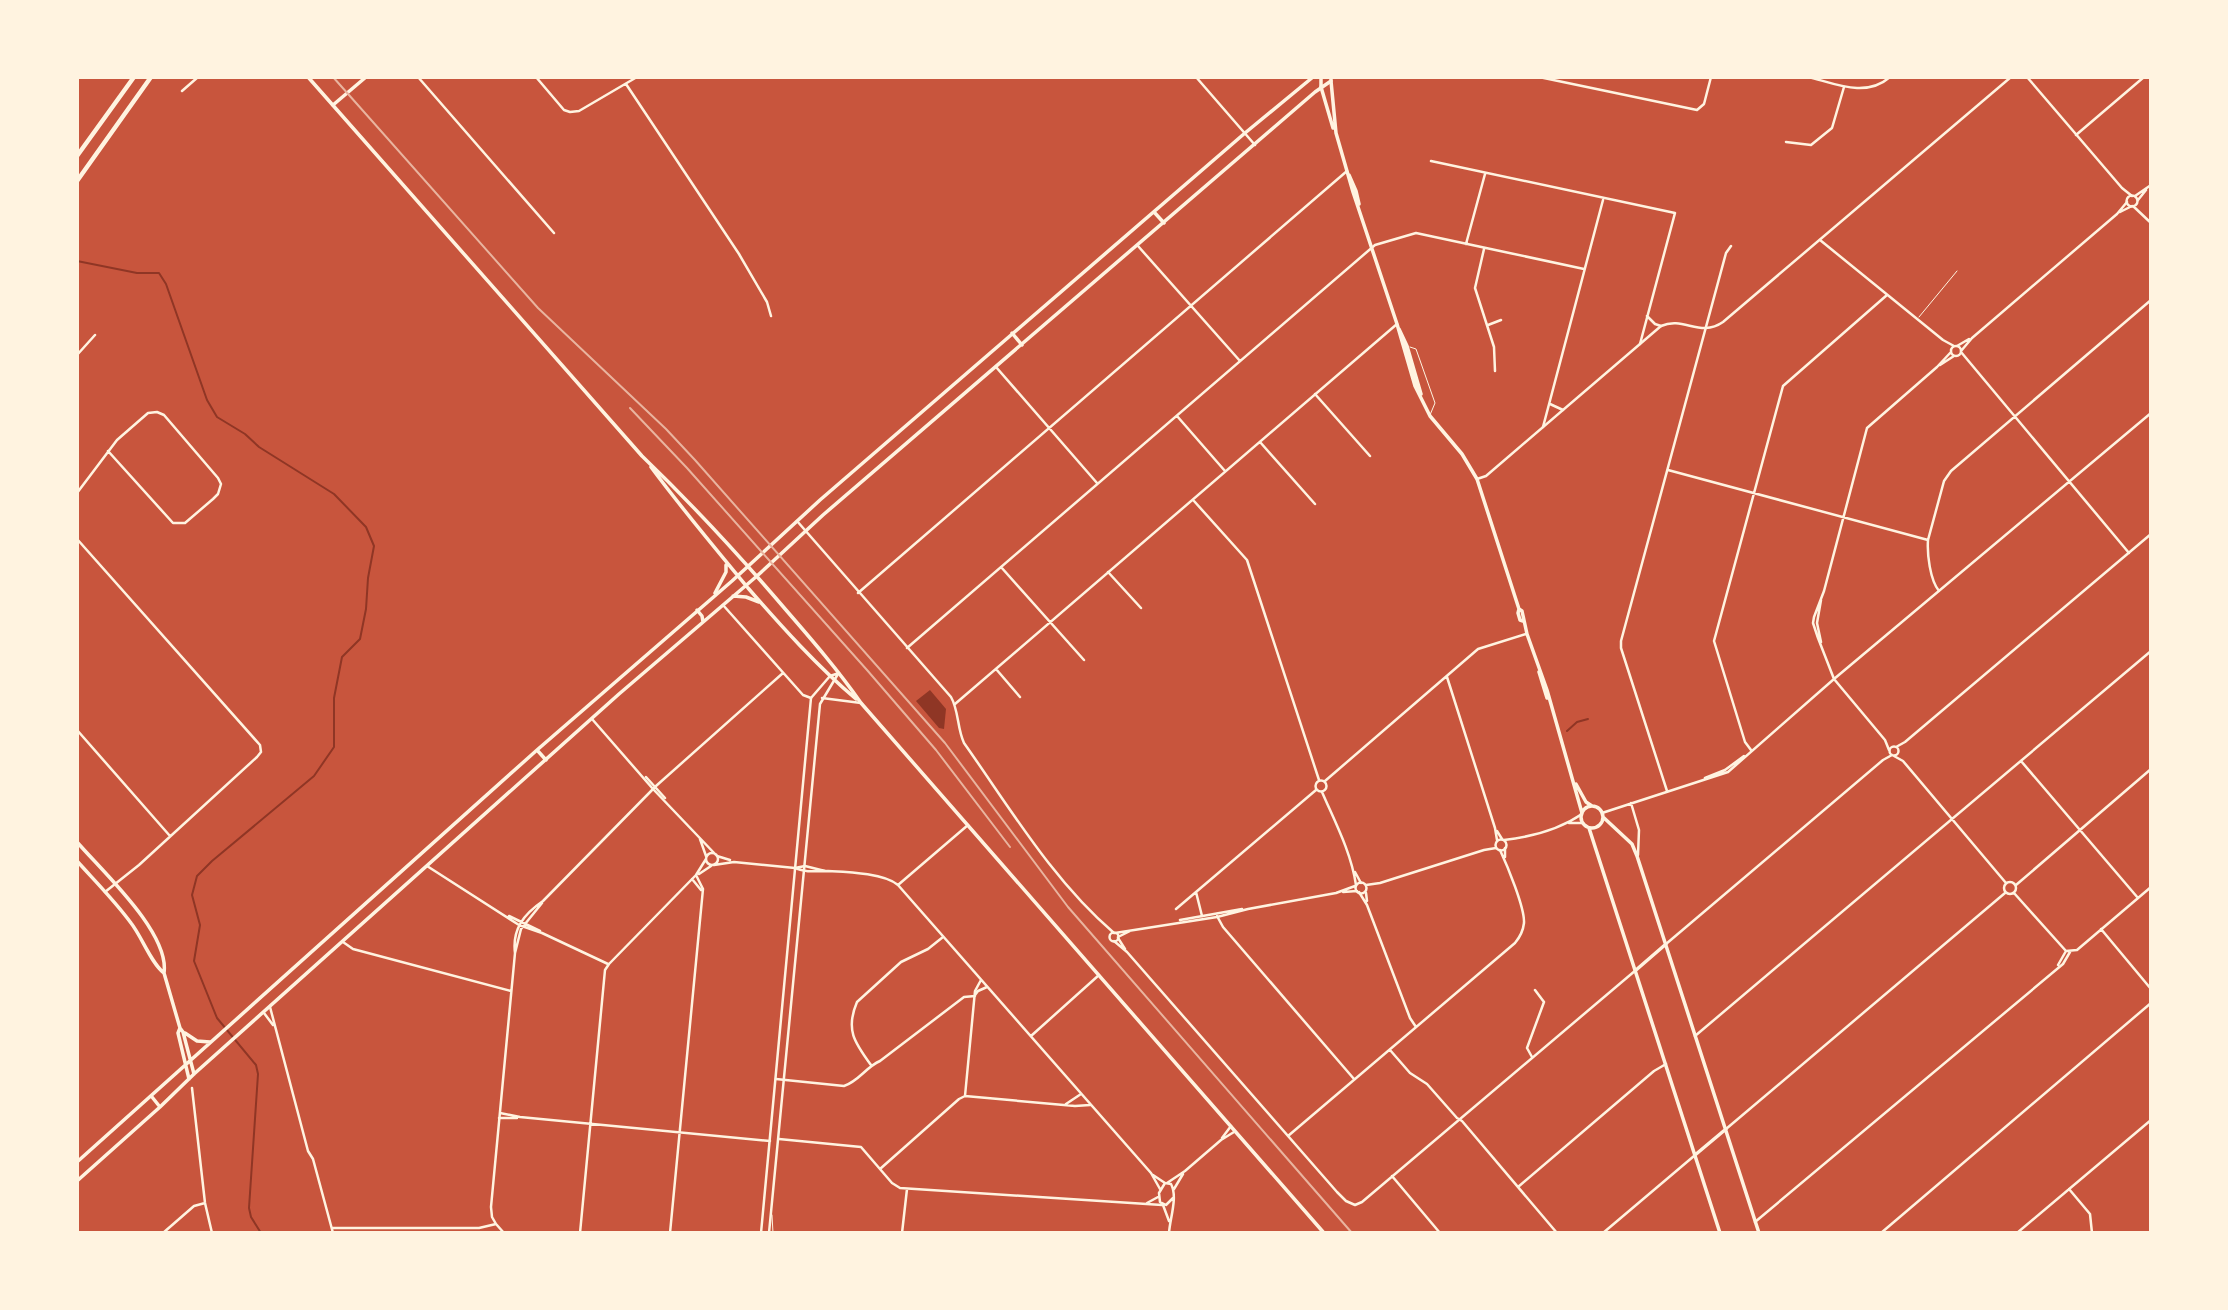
<svg xmlns="http://www.w3.org/2000/svg" width="2228" height="1310" font-family="Helvetica,sans-serif">
<rect width="100%" height="100%" fill="#c8553d"/>
<!-- water -->
<path fill="#8f3625" d="M930,690L946,709L944,729L939,728L916,701Z"/>
<g fill="none" stroke-linecap="round" stroke-linejoin="round">
<!-- stream -->
<path stroke="#8f3625" stroke-width="2" d="M77,261L137,273H159L166,284L207,400L217,417L245,434L259,447L334,494L366,527L374,546L368,578L366,609L360,639L342,657L334,698V747L314,776L212,861L197,876L192,895L200,925L194,961L217,1018L256,1065L258,1074L249,1208L251,1217L261,1233
M1567,731L1577,722L1588,719"/>
<!-- service -->
<path stroke="#fff3e0" stroke-width="1" d="M1919,317L1957,271
M1410,347L1416,349L1435,403L1430,415
M772,1215L773,1233"/>
<!-- minor -->
<path stroke="#fff3e0" stroke-width="2.5" d="M418,77L554,233
M536,77L564,110L570,112L579,111L637,77
M1196,77L1255,145
M626,84L739,254L767,302L771,316
M182,91L198,77
M2076,135L2144,77
M1786,142L1811,145L1832,128L1844,87
M1431,161L1675,213L1640,344
M2135,196L2151,185
M2138,200L2146,190
M2120,212L2132,206
M1820,240L1943,340L1954,346
M1466,244L1485,174
M1138,246L1240,361
M1484,249L1475,288L1494,347L1495,371
M1647,316L1655,324L1661,326
M1488,325L1501,320
M1951 351a5 5 0 1 1 10 0a5 5 0 1 1-10 0Z
M1957,346L1969,339
M1961,351L1972,338L2117,214L2127,202
M1961,352L2129,553
M77,355L95,335
M1940,365L1954,356
M996,367L1097,483
M1315,394L1370,456
M1550,404L1563,410
M1177,416L1225,471
M1543,427L1603,200
M1260,442L1315,504
M1668,470L1928,540
M77,493L117,440L148,413L157,412L164,415L218,478L221,484L218,494L213,499L185,523H173L108,451
M1194,501L1247,560L1319,780
M77,539L260,745L261,752L257,757L139,865L105,892
M1001,567L1084,660
M1108,572L1141,608
M1939,591C1930,580 1927,554 1928,540L1944,481L1951,471L2151,300
M858,593L1347,171
M1821,600L1817,623L1821,642
M723,605L803,695L811,698
M907,648L1375,245L1416,233L1584,269
M996,669L1020,697
M1447,677L1495,828L1497,840
M822,698L861,703
M955,704L1397,324
M592,719L653,789L716,855
M77,730L170,836
M1889.5 751a4.5 4.5 0 1 1 9 0a4.5 4.5 0 1 1-9 0Z
M1896,747L1905,742L2151,534
M1751,750L1745,742L1714,641L1783,386L1887,295
M1889,750L1885,740L1834,679L1818,638L1813,623L1814,617L1824,591L1867,428L1937,367L1951,352
M1894,756L1903,761L2006,883
M2021,761L2138,898
M646,777L665,798
M1705,778L1725,770L1744,756
M1315.5 786a5.5 5.5 0 1 1 11 0a5.5 5.5 0 1 1-11 0Z
M1325,781L1478,649L1526,634
M1667,791L1621,648V641L1726,253L1731,246
M1322,792C1335,822 1351,852 1356,885
M1631,803L1639,830L1638,855
M1602,813L1728,772L1834,679L2151,413
M1497,831L1502,839
M700,839L706,856
M1505,848V857
M706 859a6 6 0 1 1 12 0a6 6 0 1 1-12 0Z
M717,856L730,860
M714,865L734,862L795,868L805,866L825,871
M427,866L519,925L542,933L608,964
M795,868C807,873 816,871 828,871C847,872 884,873 898,885L968,825
M1355,872L1361,883
M699,874L711,866
M692,879L701,890
M2004 888a6 6 0 1 1 12 0a6 6 0 1 1-12 0Z
M898,885L1151,1173L1160,1189
M2016,885L2151,769
M1196,892L1202,916
M1359,892L1367,905L1410,1018L1416,1027
M1366,893L1367,901
M2014,893L2066,951
M1176,909L1316,790
M509,916L540,931
M1217,916L1223,927L1354,1079
M2101,929L2151,989
M1118,938L1125,949
M1114,941L1127,952L1337,1192L1346,1201L1355,1205L1362,1202L1636,970
M343,942L353,949L511,991
M1666,944L1883,760L1892,755
M2066,951L2077,950L2151,887
M515,953C512,929 524,914 543,901L656,786L783,673
M2058,965L2066,951
M975,995L978,991L987,987
M270,1007L308,1151L313,1159L333,1233
M264,1013L273,1025
M1031,1036L1099,975
M1695,1036L2151,651
M1390,1050L1410,1073L1427,1084L1457,1118L1462,1121L1557,1233
M1532,1057L1527,1048L1544,1002L1535,990
M871,1065C855,1043 845,1030 857,1002L901,962L928,949L943,937
M776,1079L844,1086C859,1081 866,1067 880,1061L964,997L975,996
M192,1088L205,1203L212,1233
M965,1096L975,991L981,980
M1066,1104L1081,1094
M500,1113L520,1117L770,1141
M499,1118H517
M1726,1129L2005,893
M1288,1136L1515,943C1520,937 1523,932 1524,923C1525,908 1507,865 1500,850
M1222,1138L1231,1126
M779,1139L861,1147L892,1183L900,1188L1162,1205
M880,1169L959,1099L965,1096L1075,1106L1090,1105
M1153,1175L1165,1183
M1392,1176L1440,1233
M1167,1183L1185,1171L1221,1140L1234,1132
M1518,1187L1654,1071L1666,1064
M1174,1189L1183,1174
M2069,1189L2090,1214L2092,1233
M1147,1203L1158,1197
M1163,1205L1169,1221
M1755,1222L2063,964L2070,952
M496,1224L492,1217L491,1207L515,953L521,929L542,903
M332,1228H479L496,1224L504,1233
M163,1233L194,1206L205,1203
M580,1233L605,970L609,964L696,875L706,859
M670,1233L703,889L696,875
M902,1233L907,1189
M1169,1233C1170,1218 1178,1197 1171,1184L1165,1183L1159,1193L1160,1202L1166,1205L1173,1198
M1603,1233L1694,1156
M1881,1233L2151,1003
M2017,1233L2151,1120"/>
<!-- tertiary -->
<path stroke="#fff3e0" stroke-width="2.5" d="M1539,77L1697,110L1704,104L1711,77
M1809,77C1836,84 1866,98 1890,77
M2027,77L2122,188L2132,196
M2126.5 201a5.5 5.5 0 1 1 11 0a5.5 5.5 0 1 1-11 0Z
M2133,206L2151,223
M1477,479L1486,476L1661,326C1684,316 1700,338 1723,322L2011,77
M797,521L951,697C959,711 957,728 964,743C1010,808 1053,881 1114,933
M1569,823H1583
M1495.5 845a5.5 5.5 0 1 1 11 0a5.5 5.5 0 1 1-11 0Z
M1504,840C1530,837 1560,829 1582,814
M1355.5 888a5.5 5.5 0 1 1 11 0a5.5 5.5 0 1 1-11 0Z
M1366,885L1380,883L1484,850L1496,848
M1343,892L1357,891
M1180,920L1242,909
M1109.5 937a4.5 4.5 0 1 1 9 0a4.5 4.5 0 1 1-9 0Z
M1115,933L1217,917L1248,909L1336,893L1355,886
M1118,937L1130,931
M761,1233L811,698L830,676L839,673
M769,1233L820,704L838,674"/>
<!-- secondary -->
<path stroke="#fff3e0" stroke-width="3.5" d="M1331,81L1336,133L1353,192L1397,324L1415,386L1430,416L1462,454L1477,479L1519,609L1522,611L1527,634L1547,690L1582,813
M1321,87L1333,128
M333,105L366,77
M1349,175L1356,191L1359,204
M1399,329L1407,346L1421,394
M1519,609L1518,613L1520,620L1523,621
M1539,672L1547,698
M1576,784L1586,802L1592,806
M1581 817a11 11 0 1 1 22 0a11 11 0 1 1-22 0Z
M1603,817L1632,844L1637,856L1759,1233
M1589,828L1720,1233
M1636,970L1666,944
M1695,1155L1726,1129"/>
<!-- primary -->
<path stroke="#fff3e0" stroke-width="3.5" d="M308,77L642,456C693,505 740,556 786,610C812,640 838,670 861,703L1324,1233
M1321,77V87
M1154,212L1164,223
M1012,333L1022,345
M651,467C682,509 715,548 748,588C782,627 817,666 856,699
M715,593L726,572V565
M733,596L746,597L759,602
M697,610L702,616L703,622
M537,750L546,760
M77,842C102,871 170,933 164,973L180,1028L183,1032L194,1074
M77,861C95,881 115,901 131,923C142,937 151,963 164,973
M180,1028L178,1033L189,1079
M185,1033L197,1041L210,1042
M152,1097L160,1107
M77,1162L537,750L732,581L820,500L1245,133L1313,77
M77,1181L160,1107L194,1074L619,694L757,576L823,515L1315,92L1331,81V77"/>
<!-- motorway -->
<path stroke="#fff3e0" stroke-width="4.5" d="M77,156L134,77
M77,181L151,77"/>
<!-- rail -->
<path stroke="#e9b49f" stroke-width="2" d="M333,77L538,308L666,429L695,460L945,743L1068,907L1352,1233
M630,408L687,468L867,670L936,750L1010,847"/>
</g>
<!-- border -->
<rect width="2228" height="1310" fill="none" stroke="#fff3e0" stroke-width="158"/>
</svg>
